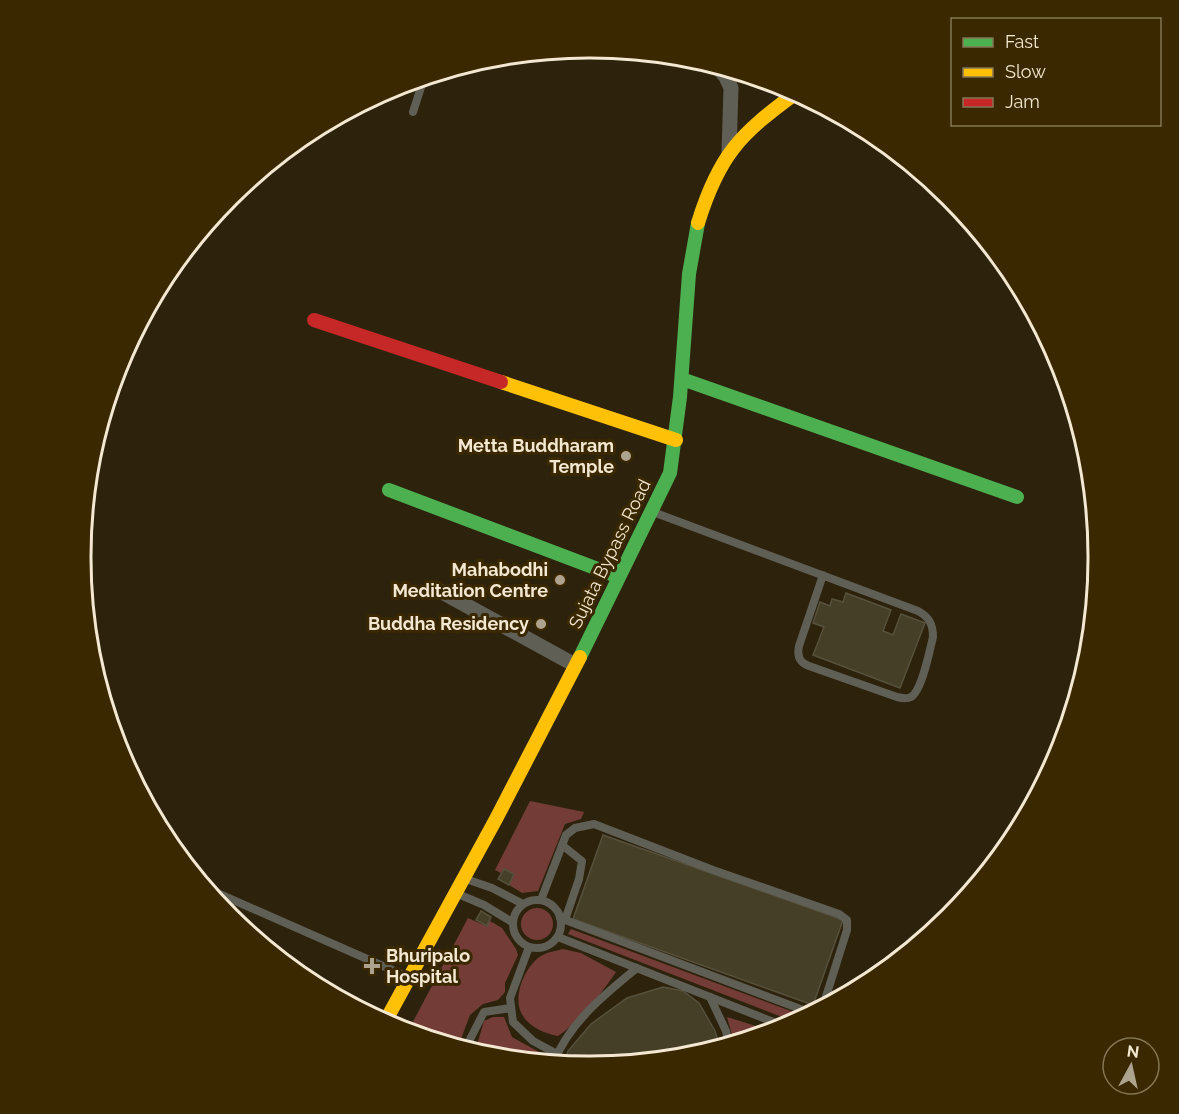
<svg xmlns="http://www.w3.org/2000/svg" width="1179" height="1114" font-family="Raleway,sans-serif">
<rect width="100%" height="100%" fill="#2d230d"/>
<!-- green -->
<path fill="#733c37" d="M530,801L584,812L581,819L565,824L538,891L522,893L509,885L514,874L504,869L501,873L495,870Z
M521 924a16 16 0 1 1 32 0a16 16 0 1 1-32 0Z
M468,918L486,926L490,921L502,928L516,949L518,955L505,983V992L498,1000L483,1004L470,1015L458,1047L408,1031Z
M571,929L804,1016L795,1022L568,934Z
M563,949L581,953L616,972C601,994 580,1021 558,1036C543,1033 526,1026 520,1010C514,993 526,965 541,956C547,952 556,951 563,949Z
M493,1017H504L512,1037L548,1057L547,1062L490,1056L475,1052L484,1021Z
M727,1017L772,1031L734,1042Z"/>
<!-- building -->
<path fill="#453f27" stroke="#56513e" stroke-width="1.5" d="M846,593L891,610L883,631L893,635L901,614L925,623L900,688L813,655L824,627L813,623L820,602L830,606L832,599L843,602Z
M603,835L843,920L813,1005L573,919Z
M504,869L514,874L509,885L498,879Z
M481,911L491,917L487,926L476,920Z
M663,987L683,991L699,1003L715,1031L720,1047L688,1056L590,1066L564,1064L568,1051L591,1024L627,998Z"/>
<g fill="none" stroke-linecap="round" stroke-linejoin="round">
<!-- lane -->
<path stroke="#5f5f56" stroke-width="8" d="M413,112L424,78
M653,512L918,611C929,617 933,624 933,637C930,649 922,691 911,697C907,699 901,698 897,697L809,666C799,662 797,656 799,646L823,575
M562,845L582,861L579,879L565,920
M466,879L492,888L523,904
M206,888L408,977
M458,894L484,905L512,922
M513 924a24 24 0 1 1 48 0a24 24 0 1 1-48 0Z
M541,900L566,835L575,828L594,824L713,870L839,914L847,920V930L823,1006
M560,918L811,1013
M558,937L786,1027
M529,947L510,998L513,1022L533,1041L557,1054
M710,997L726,1031L729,1044
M465,1049L484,1012L511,1008
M554,1062C569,1023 605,994 637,968"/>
<!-- street -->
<path stroke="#5f5f56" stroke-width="15" d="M717,66L726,77L731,88L729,153
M440,591L575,665"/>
<!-- fast -->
<path stroke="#4caf50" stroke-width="14" d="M682,379L1017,497
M389,490L619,577
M580,657L670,473L680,397L689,274L698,223"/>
<!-- slow -->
<path stroke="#ffc107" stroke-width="14" d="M698,223C719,155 740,134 796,93
M501,382L676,440
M385,1022L496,819L580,657"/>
<!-- jam -->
<path stroke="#c62828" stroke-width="14" d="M314,320L501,382"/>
</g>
<!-- markers -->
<g fill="#aea38e" stroke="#3a2800" stroke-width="2">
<circle cx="626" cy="456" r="6"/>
<circle cx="560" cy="580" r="6"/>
<circle cx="541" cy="624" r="6"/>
<path d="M369 957h6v6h6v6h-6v6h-6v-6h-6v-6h6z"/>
</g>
<g text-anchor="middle" stroke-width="6" stroke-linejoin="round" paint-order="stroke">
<!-- poi labels -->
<g font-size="18" font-weight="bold" fill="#f4e8d3" stroke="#3a2800" text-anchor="end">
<text x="614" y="452">Metta Buddharam<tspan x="614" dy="21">Temple</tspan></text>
<text x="548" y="576">Mahabodhi<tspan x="548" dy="21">Meditation Centre</tspan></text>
<text x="529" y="630">Buddha Residency</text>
<text x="386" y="962" text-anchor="start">Bhuripalo<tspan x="386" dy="21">Hospital</tspan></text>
</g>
<!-- street labels -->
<g font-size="18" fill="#f4e8d3" stroke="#3a2800">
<text transform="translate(610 554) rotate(-64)" y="6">Sujata Bypass Road</text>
</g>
</g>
<!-- crop -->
<path d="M0 0H1179V1114H0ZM589 58H590A498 498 0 0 1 1088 556V558A498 498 0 0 1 590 1056H589A498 498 0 0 1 91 558V556A498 498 0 0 1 589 58Z" fill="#3a2800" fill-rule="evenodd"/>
<path fill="none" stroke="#f4e8d3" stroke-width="3" d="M589 58H590A498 498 0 0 1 1088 556V558A498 498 0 0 1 590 1056H589A498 498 0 0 1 91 558V556A498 498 0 0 1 589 58Z"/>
<!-- legend -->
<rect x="951" y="18" width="210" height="108" fill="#3a2800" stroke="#847554" stroke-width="1.5"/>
<rect x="963" y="38" width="30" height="9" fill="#4caf50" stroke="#847554" stroke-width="1.5"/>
<text x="1005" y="48" font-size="18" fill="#f4e8d3">Fast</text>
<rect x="963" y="68" width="30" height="9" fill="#ffc107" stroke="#847554" stroke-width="1.5"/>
<text x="1005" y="78" font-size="18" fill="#f4e8d3">Slow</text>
<rect x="963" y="98" width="30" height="9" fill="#c62828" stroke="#847554" stroke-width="1.5"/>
<text x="1005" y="108" font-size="18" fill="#f4e8d3">Jam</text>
<!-- north arrow -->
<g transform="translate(1131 1066) rotate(8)"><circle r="28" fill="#3a2800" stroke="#847554" stroke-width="1.5"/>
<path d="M0-4.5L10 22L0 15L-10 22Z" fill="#aea38e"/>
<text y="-9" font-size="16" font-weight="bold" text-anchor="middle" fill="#f4e8d3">N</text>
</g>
</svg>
